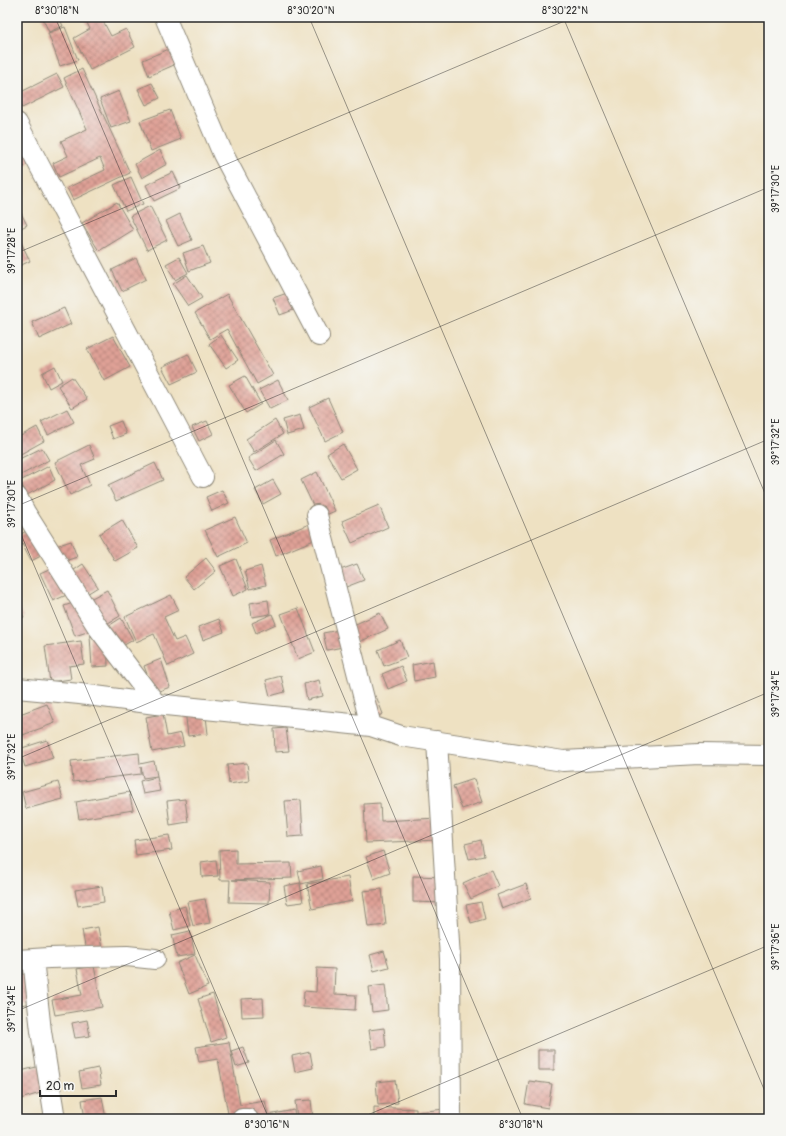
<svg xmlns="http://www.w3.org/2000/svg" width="786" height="1136" font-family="Pangolin,sans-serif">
<defs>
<pattern id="building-cross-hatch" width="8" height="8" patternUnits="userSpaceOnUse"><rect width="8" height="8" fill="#dfa196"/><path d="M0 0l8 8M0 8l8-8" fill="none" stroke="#b5837b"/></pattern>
</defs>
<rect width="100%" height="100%" fill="#f6f6f2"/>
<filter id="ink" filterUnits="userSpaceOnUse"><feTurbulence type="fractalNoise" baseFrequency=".025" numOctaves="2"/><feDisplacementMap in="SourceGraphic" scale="8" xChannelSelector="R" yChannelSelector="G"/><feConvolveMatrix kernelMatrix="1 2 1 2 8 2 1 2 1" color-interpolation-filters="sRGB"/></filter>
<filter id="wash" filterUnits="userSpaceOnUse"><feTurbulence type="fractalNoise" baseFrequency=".012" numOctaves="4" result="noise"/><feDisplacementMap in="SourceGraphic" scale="16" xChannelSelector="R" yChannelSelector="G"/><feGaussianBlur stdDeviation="0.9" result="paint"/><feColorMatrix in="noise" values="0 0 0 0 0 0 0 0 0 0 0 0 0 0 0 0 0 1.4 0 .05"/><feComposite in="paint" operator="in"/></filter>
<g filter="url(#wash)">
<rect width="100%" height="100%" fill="#eee1c2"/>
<g id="blocks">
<!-- building -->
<path fill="url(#building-cross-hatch)" d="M42,17H59L63,26L49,32Z
M84,17H101L111,36L126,29L135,47L90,70L74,38L90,29Z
M65,27L78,60L60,66L48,33Z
M176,46L183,61L149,76L143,60Z
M82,69L130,173L73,200L67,188L105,170L100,158L59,177L53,163L68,156L61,141L87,129L64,78Z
M57,74L64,87L22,108L17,99V94Z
M152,83L160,98L146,105L138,89Z
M119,91L131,121L111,128L100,99Z
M170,110L181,139L151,151L140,121Z
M17,142L34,157L17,174Z
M160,150L167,164L142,178L135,164Z
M173,172L181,188L154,201L146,185Z
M131,177L143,204L126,211L114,185Z
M117,202L133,230L99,251L82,223Z
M150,206L167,240L147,250L130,216Z
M20,211L27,225L17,230V213Z
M180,214L192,240L178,246L166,221Z
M17,234L30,261L17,267Z
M203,246L210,263L189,271L183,253Z
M179,257L188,273L175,280L166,264Z
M136,258L146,279L122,291L112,270Z
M187,275L202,298L188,306L173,284Z
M290,292L296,309L280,315L273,298Z
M227,294L273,375L257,384L227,329L210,339L195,313Z
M64,308L71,324L39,339L32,322Z
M221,335L238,360L226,368L209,344Z
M113,336L130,367L104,381L87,349Z
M188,354L197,372L171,384L162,367Z
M55,366L62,381L49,388L42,373Z
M245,376L261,404L246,413L229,385Z
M72,377L87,399L72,408L58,386Z
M278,380L288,400L270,409L259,390Z
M328,398L343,432L325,441L309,407Z
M67,409L74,422L48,435L41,422Z
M300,415L304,430L287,435L283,420Z
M275,420L283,434L254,452L246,439Z
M121,421L126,434L113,439L108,426Z
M207,421L213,434L199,441L192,427Z
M37,427L44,441L17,456V438Z
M276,440L284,454L256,471L248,458Z
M343,444L357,469L341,478L327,454Z
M89,445L95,459L81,465L90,485L70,495L55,462Z
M42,448L49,460L21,475L17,468V460Z
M155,463L163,480L116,501L108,485Z
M49,466L55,480L27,495L20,481Z
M317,472L335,511L319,518L301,480Z
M273,480L281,494L263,504L255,490Z
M222,490L229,503L212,511L206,497Z
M379,505L388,527L352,543L342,521Z
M235,517L247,543L218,557L205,530Z
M122,520L138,548L115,561L99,534Z
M314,522L321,537L276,556L270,540Z
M31,528L45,554L31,561L18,536Z
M71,541L77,557L62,562L56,546Z
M206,558L216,571L194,589L184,577Z
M236,559L248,589L233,596L220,566Z
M83,564L98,587L82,597L68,574Z
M357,564L364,580L346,587L340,570Z
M58,565L71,593L53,601L40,573Z
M261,566L266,585L250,589L245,571Z
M107,590L120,616L103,626L90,599Z
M171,595L179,610L164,617L175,641L185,637L193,654L168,666L154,634L136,642L125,617Z
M82,600L93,630L75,636L64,606Z
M268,600L270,614L252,617L250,603Z
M17,605L24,617L17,621Z
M298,608L315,652L298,659L281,614Z
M380,613L388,629L357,643L349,627Z
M272,614L276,624L256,633L252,623Z
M121,618L133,640L119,648L107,627Z
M219,619L224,632L203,640L198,627Z
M339,630L343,647L327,650L323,633Z
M107,635L108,666L92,667L90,636Z
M400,640L407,657L384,666L378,650Z
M81,641L84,664L69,666L71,679L50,682L45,646Z
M161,659L170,687L154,693L144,666Z
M433,661L435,677L414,681L412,665Z
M401,666L407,681L388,689L382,674Z
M281,676L285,692L270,696L266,680Z
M319,680L323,696L307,700L304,684Z
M376,696L383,714L371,719L364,701Z
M47,704L55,723L20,736L17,728V715Z
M205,708L208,734L188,736L185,710Z
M163,714L167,736L181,733L184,746L152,752L146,717Z
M286,728L289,751L275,752L274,729Z
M47,740L53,758L25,767L19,749Z
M139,753L140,764L154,761L157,776L143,778L141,767V774L73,782L71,761Z
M247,763L249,781L229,784L227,765Z
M157,777L160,791L143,794L140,781Z
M474,779L482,802L462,809L453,786Z
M58,782L63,799L26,809L22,792Z
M129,792L133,810L79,819L76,802Z
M185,799L188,822L170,825L167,801Z
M301,800L303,836L288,837L285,801Z
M380,803L381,821L438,818L439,840L366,843L364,804Z
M169,835L172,850L136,855L134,840Z
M481,840L484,856L469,859L465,844Z
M236,849V864L291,863L292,878L232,880L270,882L269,903L229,902L230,880H220L219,850Z
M383,851L390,873L374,879L366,857Z
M216,860L218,876L202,877L201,862Z
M321,866L323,879L301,884L298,871Z
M491,870L498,886L471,899L463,883Z
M413,876L445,877L444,903L413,902Z
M348,877L352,901L312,909L307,884Z
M300,883L303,902L287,904L284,886Z
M526,884L531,898L502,909L497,895Z
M102,886L104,902L78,906L75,890Z
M382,889L386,925L368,927L363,891Z
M205,899L210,923L193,926L187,902Z
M481,902L485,919L471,923L466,905Z
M185,906L190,926L174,930L169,911Z
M98,927L103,954L87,957L82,930Z
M190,931L195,954L177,957L172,935Z
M384,951L389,967L374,971L370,955Z
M195,955L208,986L189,994L177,963Z
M94,966L102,1007L55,1015L52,1000L82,995L77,969Z
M317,968L335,969L334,994L356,995L355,1010L303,1007L304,991L316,992Z
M30,973L35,1003L19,1005L17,994V975Z
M385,985L388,1010L372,1012L369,987Z
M213,994L226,1037L211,1042L198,999Z
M263,998L264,1016L242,1017L241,999Z
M87,1020L90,1036L75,1038L72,1023Z
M384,1028L386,1047L372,1049L369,1030Z
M229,1042L240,1105L265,1101L268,1115L294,1110L295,1119H229L218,1059L199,1062L196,1047Z
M243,1047L249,1063L236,1067L231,1051Z
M538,1050H554V1070H538Z
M310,1052L313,1068L295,1072L292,1056Z
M40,1066L47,1091L17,1100V1072Z
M98,1068L101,1085L82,1088L79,1072Z
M395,1080L398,1103L378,1105L376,1082Z
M529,1081L552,1084L548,1108L525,1104Z
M102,1097L106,1119H85L82,1100Z
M311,1100L313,1119H297L295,1101Z
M374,1107L416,1109V1119H374Z
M453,1108L454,1119H419L418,1112Z"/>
</g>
</g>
<g filter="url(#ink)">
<use href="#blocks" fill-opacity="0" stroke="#8c8676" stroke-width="1"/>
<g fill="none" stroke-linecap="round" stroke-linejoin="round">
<!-- street casing -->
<g stroke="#8c8676" stroke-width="22">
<path id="street" d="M165,17L223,154L319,336
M17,123L203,477
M17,497L25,512L97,626L156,704
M317,515L371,726
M17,688L80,694L156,704L371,726L401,736L563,761L699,754L769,755
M437,741L450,959L451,1119
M33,959L41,1031L55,1119
M17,960L49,958L127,956L155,959
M242,1119H248"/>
</g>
<!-- street -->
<use href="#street" stroke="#fff" stroke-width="20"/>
</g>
</g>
<!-- ticks -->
<path fill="none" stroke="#2b2b2b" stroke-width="1" stroke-opacity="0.45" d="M55,17L523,1119M309,17L769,1101M563,17L769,503M17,253L574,17M17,506L769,187M17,525L269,1119M17,759L769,439M17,1011L769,692M358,1119L769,945"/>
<!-- margin -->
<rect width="786" height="1136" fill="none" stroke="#f6f6f2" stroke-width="44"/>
<!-- scale -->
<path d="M40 1090v6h76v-6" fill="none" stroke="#2b2b2b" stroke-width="2"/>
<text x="46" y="1090" font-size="12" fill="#2b2b2b" stroke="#f6f6f2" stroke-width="3" paint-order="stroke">20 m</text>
<rect x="22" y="22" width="742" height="1092" fill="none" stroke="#2b2b2b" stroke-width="1.5"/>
<g font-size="10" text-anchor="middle" fill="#2b2b2b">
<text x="57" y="14">8°30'18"N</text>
<text x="311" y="14">8°30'20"N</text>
<text x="565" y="14">8°30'22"N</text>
<text transform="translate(775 189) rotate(-90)" y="4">39°17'30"E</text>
<text transform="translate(11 251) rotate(-90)" y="4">39°17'28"E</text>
<text transform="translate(775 442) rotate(-90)" y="4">39°17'32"E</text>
<text transform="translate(11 504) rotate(-90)" y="4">39°17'30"E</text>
<text transform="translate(775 694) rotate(-90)" y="4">39°17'34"E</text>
<text transform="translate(11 757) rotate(-90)" y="4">39°17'32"E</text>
<text transform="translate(775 947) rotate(-90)" y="4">39°17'36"E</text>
<text transform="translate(11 1009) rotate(-90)" y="4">39°17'34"E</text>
<text x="267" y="1128">8°30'16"N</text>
<text x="521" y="1128">8°30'18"N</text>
</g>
</svg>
